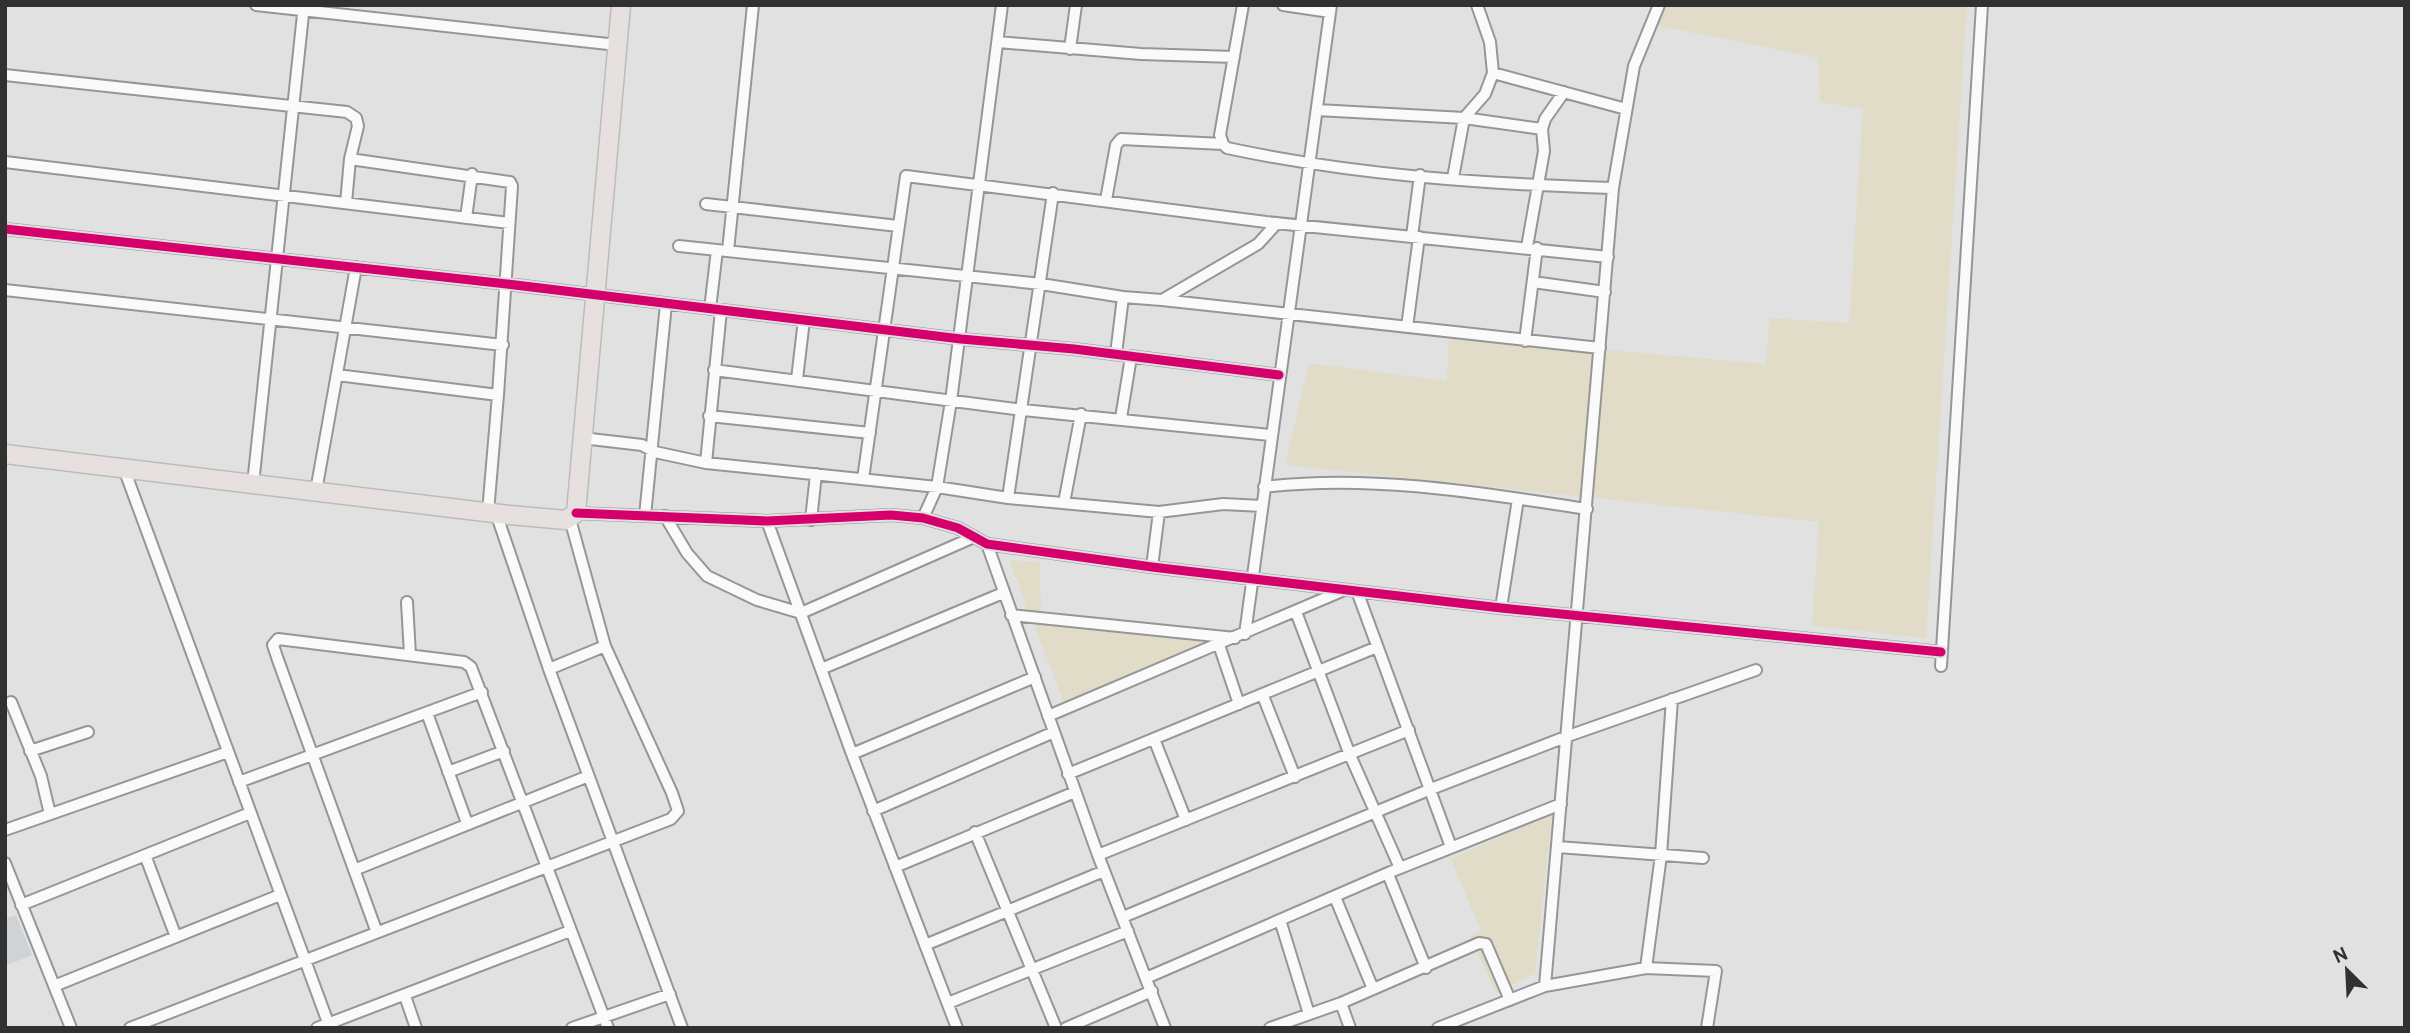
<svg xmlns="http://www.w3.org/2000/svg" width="2410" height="1033" font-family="Overpass,sans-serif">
<rect width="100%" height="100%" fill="#e1e1e1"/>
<!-- built -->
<path fill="#cfd3d6" d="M16,915L32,955L5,966V919Z"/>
<!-- sand -->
<path fill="#e1dcc8" d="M1651,5H1967L1926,638L1812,626L1819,522L1285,465L1309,363L1447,381L1449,336L1766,364L1769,318L1849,323L1863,109L1820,102L1818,58L1649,24Z
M1009,560L1040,562L1041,620L1223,640L1065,705Z
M1552,814L1535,973L1496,993L1470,936L1481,931L1451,859Z"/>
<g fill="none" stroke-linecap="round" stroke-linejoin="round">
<!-- street casing -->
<g stroke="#969697" stroke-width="14">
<path id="street" d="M256,5L617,45
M1283,5L1330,12
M998,42L1141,54L1234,57
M1070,49L1076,5
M1493,73L1626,109
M5,75L347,112L356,118L358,126L350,159L346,203
M1317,110L1464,118L1542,129L1544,151L1527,247
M1542,129L1545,119L1564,92
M1223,144L1220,135L1243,5
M5,162L509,223
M1453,178L1464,118L1485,94L1493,73L1490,42L1477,5
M1106,200L1116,145L1121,139L1223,144L1227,148C1353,175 1484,184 1613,188
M706,204L898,226
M466,218L472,174
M5,229L507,284L961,339L1074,349L1279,375
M1412,236L1420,175
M679,246L1041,284L1123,297L1116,354
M728,251L753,5
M1533,282L1605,292
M5,290L503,345
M1123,297L1162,300L1258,244L1277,223
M1162,300L1600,348
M710,309L717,250
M1407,327L1419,237
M1525,341L1537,248
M714,370L1023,410L1270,435
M337,375L498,395L512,186L510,182L350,159
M797,379L804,320
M709,416L870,433
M1121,418L1131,357
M582,438L642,445L655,452L706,463L937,487L1008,498L1159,512L1223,504L1262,506
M706,463L721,310
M123,466L330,1028
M863,479L906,176L1266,222L1608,257
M253,484L304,5
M1264,487C1370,474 1482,493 1587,509
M316,491L356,267
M1008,498L1053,193
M1064,503L1081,414
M488,512L498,395
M496,513L549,669
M576,513L767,521L891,515L923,518L958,528L987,544L1152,567L1501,608L1941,652
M645,516L666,304
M665,516L687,553L707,576L757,600L801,613L974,537
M923,518L937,487L951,401L1002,5
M570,519L605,646L549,669L682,1028
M811,520L816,474
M767,521L852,754L957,1028
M987,544L1098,855L1165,1028
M1152,567L1159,512
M1357,591L1451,847
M407,602L410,655
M1501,608L1518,499
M1296,612L1350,755L1400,868
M1011,615L1235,638
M1245,634L1331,5
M1219,645L1239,704
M1941,666L1982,5
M821,669L1003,593
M1263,696L1295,777
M11,702L41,776L50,814
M427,713L467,823
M1048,716L1342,591
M1154,739L1186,820
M30,751L88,732
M852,754L1035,677
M448,772L504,751
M1068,774L1377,647
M239,782L482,692
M873,811L1054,732
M5,830L228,752
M975,832L1056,1028
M1558,847L1703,858
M145,855L176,937
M1098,855L1409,730
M5,863L71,1028
M895,867L1075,792
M354,870L586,777
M1388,874L1426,968
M1335,897L1373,989
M21,905L250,813
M1123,917L1431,789L1568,736L1756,670
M1280,920L1309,1014
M376,930L278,660L273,645L278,639L464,662L471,667L608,1028
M925,945L1104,871
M1646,968L1661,855L1672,699
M1146,978L1395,870L1561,804
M54,986L280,895
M1545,986L1613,188L1634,66L1659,5
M405,996L416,1028
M948,1003L1128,931
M1341,1003L1350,1028
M130,1028L671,819L678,811L672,793L605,646
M317,1028L570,931
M572,1028L670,994
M1066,1028L1152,991
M1270,1028L1341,1003L1479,943L1486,944L1510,1000
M1438,1028L1545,986L1646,968L1716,971L1707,1028"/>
</g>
<!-- primary casing -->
<g stroke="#bcbcbc" stroke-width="21">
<path id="primary" d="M5,454L510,515L566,520L576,513L621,5"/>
</g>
<!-- street -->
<use href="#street" stroke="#fafafa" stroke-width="10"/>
<!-- primary -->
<use href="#primary" stroke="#e6e1de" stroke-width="18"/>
<!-- cycleway casing -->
<g stroke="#e0e1e2" stroke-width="13">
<path id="cycleway" d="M5,229L507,284L961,339L1074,349L1279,375
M576,513L767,521L891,515L923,518L958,528L987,544L1152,567L1501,608L1941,652"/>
</g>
<!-- cycleway -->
<use href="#cycleway" stroke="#d6006c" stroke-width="9"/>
</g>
<!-- border -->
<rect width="2410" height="1033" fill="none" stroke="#313132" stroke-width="14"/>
<!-- north arrow -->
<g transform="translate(2347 970) rotate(336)" stroke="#e0e1e2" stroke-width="5" paint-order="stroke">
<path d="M0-5L12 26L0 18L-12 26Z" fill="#313132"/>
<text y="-10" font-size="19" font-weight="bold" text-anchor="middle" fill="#313132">N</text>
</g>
</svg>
